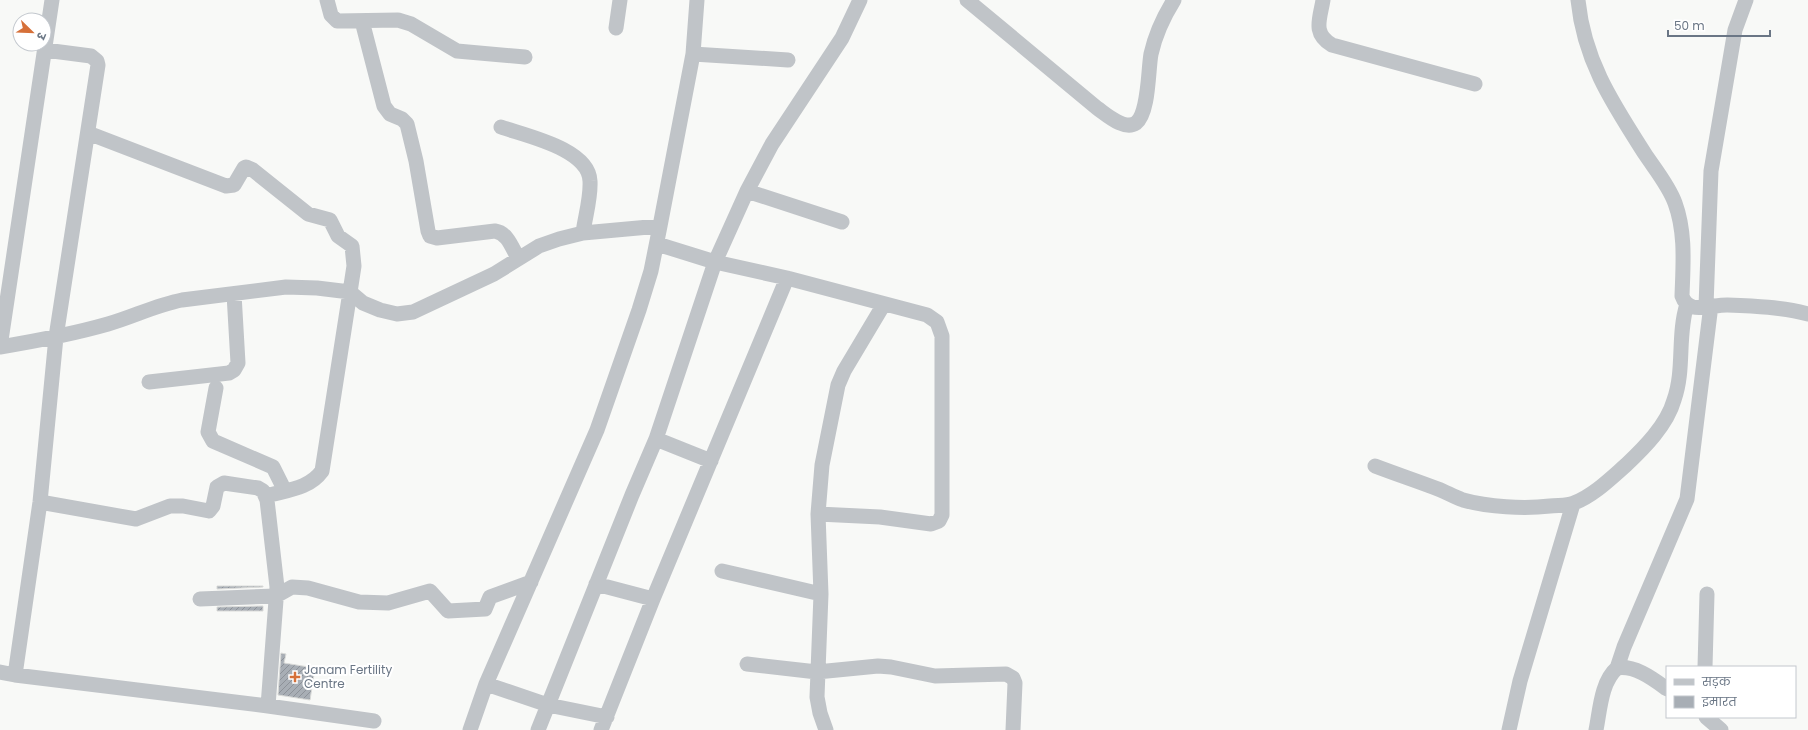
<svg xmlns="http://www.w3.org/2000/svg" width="1808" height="730" font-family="Poppins,'Noto Sans Devanagari',sans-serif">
<defs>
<pattern id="building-hatch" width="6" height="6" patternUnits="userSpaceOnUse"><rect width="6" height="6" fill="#a8aeb5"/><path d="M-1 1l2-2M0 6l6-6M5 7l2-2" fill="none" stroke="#8d9299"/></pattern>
</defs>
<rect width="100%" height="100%" fill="#f8f9f7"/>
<!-- building -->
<path fill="url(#building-hatch)" stroke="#dadbd9" d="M217,586H263V587L217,589Z
M263,606V611H217V607Z
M281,653L286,654L284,663L315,668L310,700L278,695Z"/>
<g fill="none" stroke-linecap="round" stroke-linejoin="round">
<!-- minor -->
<path stroke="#c0c4c8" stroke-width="15" d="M327,0L331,15L337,21L398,20L411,24L457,51L525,57
M967,0L1097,108C1106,114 1124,131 1136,123C1149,113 1148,70 1151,54C1155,36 1164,16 1174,0
M1323,0C1320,19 1312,33 1332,45L1475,84
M1578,0C1584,61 1613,104 1645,154C1655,169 1669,186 1675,203C1686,233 1683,265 1682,296C1684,302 1687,305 1693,307C1703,309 1716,305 1727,305C1754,306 1782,307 1808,314
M362,21L384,106L390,114L402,119L407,124L416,161L428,231L430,236L437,238L495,231C508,233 512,248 518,258
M616,28L620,0
M693,54L788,60
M501,127C527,136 589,149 590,181C591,198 585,217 583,233
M747,191L842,222
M657,244L715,262L787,278L927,315L937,322L942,336V515L939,521L931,524L880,517L818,514
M350,292L363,303L380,310L397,314L413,312L494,274L539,246L559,239L583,233L660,226
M1706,306L1711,171L1735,30L1746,0
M0,347C36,341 73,334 108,324C133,317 156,305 182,300L286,287L317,288L350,292L354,266L352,246L338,236L330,220L308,214L253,170L246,167L244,168L234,185L226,186L88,133
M0,347L52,0
M149,382L229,373L234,370L238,363L234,294
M216,388L208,432L213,441L273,467L285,491
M656,439L711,461
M1375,466C1396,474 1417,481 1438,489C1446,492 1454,497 1463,500C1488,507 1524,509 1550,506C1558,505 1568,506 1574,503C1594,495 1610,479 1626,465C1644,448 1667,425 1674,400C1685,369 1677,336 1687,304
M266,496C287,490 309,489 322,471L350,292
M40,502L136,519L170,506H183L209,511L213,506L217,487L224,483L258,488L263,491L267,500L277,587L268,706
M722,571L821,594
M596,584L653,599
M200,599L276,596L292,587L308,588L359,602L388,603L430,591L448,611L485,609L490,597L531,582
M747,664L817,672L878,666L891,667L935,676L1006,674L1013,678L1015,683L1013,730
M1705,667L1707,594
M1617,668L1624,647L1687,499L1711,305
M0,672L15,675L40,502L56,337L98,65L97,61L91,56L45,50
M15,675L268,706L374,721
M486,684L548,705L607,717
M1706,717L1721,730
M470,730L486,684L597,430L639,310L651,271L660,226L693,54L697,0
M538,730L632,495L656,439L715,262L747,191L772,144L842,38L860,0
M601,730L653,599L787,278
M826,730L820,713L817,697L821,594L818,514L822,465L838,385L844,371L884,304
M1509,730L1520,681L1573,504
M1596,730C1600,710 1601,682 1617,668C1635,665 1653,679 1667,689"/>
</g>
<!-- markers -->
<path fill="#d67039" stroke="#fff" stroke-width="1.5" d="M293 671h4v4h4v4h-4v4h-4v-4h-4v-4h4z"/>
<g text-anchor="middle" stroke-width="4" stroke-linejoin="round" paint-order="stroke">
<!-- poi labels -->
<g font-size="12" fill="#6a7685" stroke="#fff" text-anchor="start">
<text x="304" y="674">Janam Fertility<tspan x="304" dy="14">Centre</tspan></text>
</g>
</g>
<!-- legend -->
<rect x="1666" y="666" width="130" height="52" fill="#ffffff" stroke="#c3c8ce"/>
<rect x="1674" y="679" width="20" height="6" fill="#c0c4c8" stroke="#c3c8ce"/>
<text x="1702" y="686" font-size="12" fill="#6a7685">सड़क</text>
<rect x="1674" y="696" width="20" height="12" fill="#a8aeb5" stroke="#c3c8ce"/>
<text x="1702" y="706" font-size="12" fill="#6a7685">इमारत</text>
<!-- north arrow -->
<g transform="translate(32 32) rotate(113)"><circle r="19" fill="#ffffff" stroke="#c3c8ce"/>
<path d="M0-3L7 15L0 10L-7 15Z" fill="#d67039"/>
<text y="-6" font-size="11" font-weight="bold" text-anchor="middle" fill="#6a7685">उ</text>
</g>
<!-- scale -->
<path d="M1668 30v6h102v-6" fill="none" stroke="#6a7685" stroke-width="2"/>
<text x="1674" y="30" font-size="12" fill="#6a7685" stroke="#ffffff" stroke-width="3" paint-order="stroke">50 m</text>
</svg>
